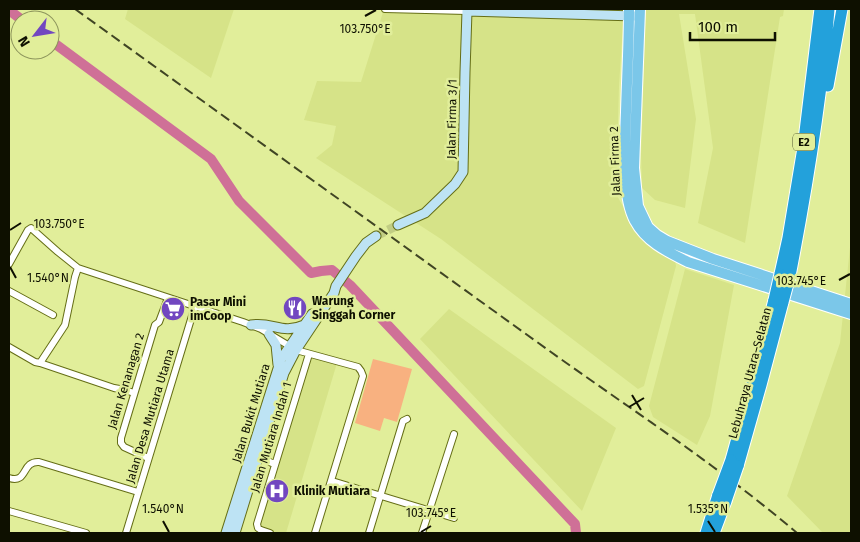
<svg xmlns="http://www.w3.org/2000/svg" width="860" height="542" font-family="'Fira Sans',sans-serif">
<rect width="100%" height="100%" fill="#e1ee9a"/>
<!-- built -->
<path fill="#d6e388" d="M128,9H234L211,78L125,19Z
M384,9H624L619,86L616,194L637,231L675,260L676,266L644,386L638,389L441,239L316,158L332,145L336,126L304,120L317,81L361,82Z
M646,9H784L783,16L780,17L745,243L698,223L713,148L695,14H679L696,119L685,208L655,200L642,188L641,154Z
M851,238V533H823L787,496L840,343Z
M685,269L734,285L710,416L697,445L653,417L649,406Z
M449,309L616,428L582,511L420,339Z
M306,355L337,363L286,533H277L256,527Z"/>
<!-- green -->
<path fill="#f8b180" d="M373,359L412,369L397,422L384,418L380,431L355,423Z"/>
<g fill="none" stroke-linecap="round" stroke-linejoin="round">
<!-- river -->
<path stroke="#cf7097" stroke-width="10" d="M9,10L22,20
M50,40L211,159L239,201L311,273L321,271L332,270L350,285L575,524L576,533"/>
<!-- secondary-tunnel -->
<path stroke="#c1cd83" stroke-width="9" stroke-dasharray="9 4.5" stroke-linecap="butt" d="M376,236L398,225"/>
<!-- street casing -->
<g stroke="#656e16" stroke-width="8">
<path id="street" d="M385,9L467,11
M9,264L28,230L31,228L58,252L78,268L243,322L261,329L296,350L358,367L361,371L363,376L315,533
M78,268L75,277L65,325L40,363L114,388L125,390L134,393
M9,291L53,315
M9,347L35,362L40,363
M262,450C262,458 267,462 275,464
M148,458L124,447L121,443V438L155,325L159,322L168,298
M9,478C28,484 21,461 39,462L138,492
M332,481L454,518
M9,511L86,533
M126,533L195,306
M270,533L261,530L258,528L257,524L309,354
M369,533L403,421L407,419
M422,533L454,434"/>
</g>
<!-- secondary casing -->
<g stroke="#656e16" stroke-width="11">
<path id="secondary" d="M398,225L425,213L455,184L463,172L465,72L467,11L635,16
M251,325C272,321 282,335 304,325
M269,334L276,345L278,365
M226,533L281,359L312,314
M235,533L284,373L296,350L334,293L336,286L356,256L366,243L376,236"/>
</g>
<!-- primary casing -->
<g stroke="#fff" stroke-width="12">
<path id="primary" d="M629,9C629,43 627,77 626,112C625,141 621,196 635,221C646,242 668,252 688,262L851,314
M640,9L634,168L638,206L648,227L657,235L667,241L713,259L851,304"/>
</g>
<!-- highway casing -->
<g stroke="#fff" stroke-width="13">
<path id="highway" d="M828,86L842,9
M780,274L788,238L803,148L820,9
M790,276C807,188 822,98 829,9
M731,460L754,377L774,300
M738,466L761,385L783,302
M706,533L718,495
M714,533L726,501"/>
</g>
<!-- street -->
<use href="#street" stroke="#fff" stroke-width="6"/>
<!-- secondary -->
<use href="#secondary" stroke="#bde3f4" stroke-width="9"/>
<!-- primary -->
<use href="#primary" stroke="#7bc7e9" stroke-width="10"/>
<!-- highway -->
<use href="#highway" stroke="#23a1db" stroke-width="11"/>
<!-- rail -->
<path stroke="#404524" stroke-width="2" stroke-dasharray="10 5" stroke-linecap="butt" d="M75,9C229,120 383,231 537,342C624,405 715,463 797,533"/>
<!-- highway-bridge casing -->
<g stroke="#fff" stroke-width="13" stroke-linecap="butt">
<path id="highway-bridge" d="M774,300L780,274
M783,302L790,276
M718,495L731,460
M726,501L738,466"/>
</g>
<!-- highway-bridge -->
<use href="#highway-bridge" stroke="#23a1db" stroke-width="11"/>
</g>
<!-- ticks -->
<path fill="none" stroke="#0e1000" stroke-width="2" d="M365,16L376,10M10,230L21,223M10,267L16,278M839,280L850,274M632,395L641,410M629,407L644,398M163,521L169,532M708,521L715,532M421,532L431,526"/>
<!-- icons -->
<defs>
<g id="restaurant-disc" transform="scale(1.25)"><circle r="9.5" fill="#7247c0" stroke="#e1ee9a"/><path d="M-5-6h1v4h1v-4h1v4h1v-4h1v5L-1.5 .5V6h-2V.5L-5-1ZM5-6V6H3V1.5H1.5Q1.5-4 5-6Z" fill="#fff"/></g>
<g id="supermarket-disc" transform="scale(1.25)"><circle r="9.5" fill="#7247c0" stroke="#e1ee9a"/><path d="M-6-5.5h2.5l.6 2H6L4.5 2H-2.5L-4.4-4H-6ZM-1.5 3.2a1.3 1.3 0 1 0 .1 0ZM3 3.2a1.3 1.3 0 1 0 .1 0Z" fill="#fff"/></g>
<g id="hospital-disc" transform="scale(1.25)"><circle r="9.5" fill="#7247c0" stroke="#e1ee9a"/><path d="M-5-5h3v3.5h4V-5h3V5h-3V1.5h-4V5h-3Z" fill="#fff"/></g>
</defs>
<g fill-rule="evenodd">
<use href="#restaurant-disc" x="295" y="308"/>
<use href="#supermarket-disc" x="173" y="309"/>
<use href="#hospital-disc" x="277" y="491"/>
</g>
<g text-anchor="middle" stroke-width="5" stroke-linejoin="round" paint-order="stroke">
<!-- shield labels -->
<rect fill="#e1ee9a" stroke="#4d532e" stroke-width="1" x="793" y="133.5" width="22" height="17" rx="4"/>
<g font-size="11" font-weight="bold" fill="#0e1000">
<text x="804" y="146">E2</text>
</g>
<!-- street labels -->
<g font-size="12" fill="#0e1000" stroke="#e1ee9a">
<text transform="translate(452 119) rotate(-89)" y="4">Jalan Firma 3/1</text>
<text transform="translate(615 161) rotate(-92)" y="4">Jalan Firma 2</text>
<text transform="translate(750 373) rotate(-75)" y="4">Lebuhraya Utara–Selatan</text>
<text transform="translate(126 381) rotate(-73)" y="4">Jalan Kenanagan 2</text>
<text transform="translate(251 413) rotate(-73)" y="4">Jalan Bukit Mutiara</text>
<text transform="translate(150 416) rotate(-73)" y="4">Jalan Desa Mutiara Utama</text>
<text transform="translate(271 437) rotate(-73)" y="4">Jalan Mutiara Indah 1</text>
</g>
<!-- poi labels -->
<g font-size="12" font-weight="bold" fill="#0e1000" stroke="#e1ee9a" text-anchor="start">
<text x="312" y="305">Warung<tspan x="312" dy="14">Singgah Corner</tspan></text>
<text x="190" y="306">Pasar Mini<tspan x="190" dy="14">imCoop</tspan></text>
<text x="294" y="495">Klinik Mutiara</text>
</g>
</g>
<g font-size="12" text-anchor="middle" fill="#0e1000" stroke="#e1ee9a" stroke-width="5" stroke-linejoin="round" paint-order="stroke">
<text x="365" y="33">103.750°E</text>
<text x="59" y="228">103.750°E</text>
<text x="48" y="282">1.540°N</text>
<text x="801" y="285">103.745°E</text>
<text x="163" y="513">1.540°N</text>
<text x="708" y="513">1.535°N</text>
<text x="431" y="517">103.745°E</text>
</g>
<!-- border -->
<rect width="860" height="542" fill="none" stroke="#0e1000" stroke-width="20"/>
<!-- north arrow -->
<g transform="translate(35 35) rotate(239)"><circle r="24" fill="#e1ee9a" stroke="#8d955c"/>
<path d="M0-4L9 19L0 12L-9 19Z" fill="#7247c0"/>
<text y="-8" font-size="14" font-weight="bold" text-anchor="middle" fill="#0e1000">N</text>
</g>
<!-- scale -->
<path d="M690 32v8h85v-8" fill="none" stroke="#0e1000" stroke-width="2.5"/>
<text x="698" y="32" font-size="15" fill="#0e1000" stroke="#e1ee9a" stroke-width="4" paint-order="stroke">100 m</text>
</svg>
